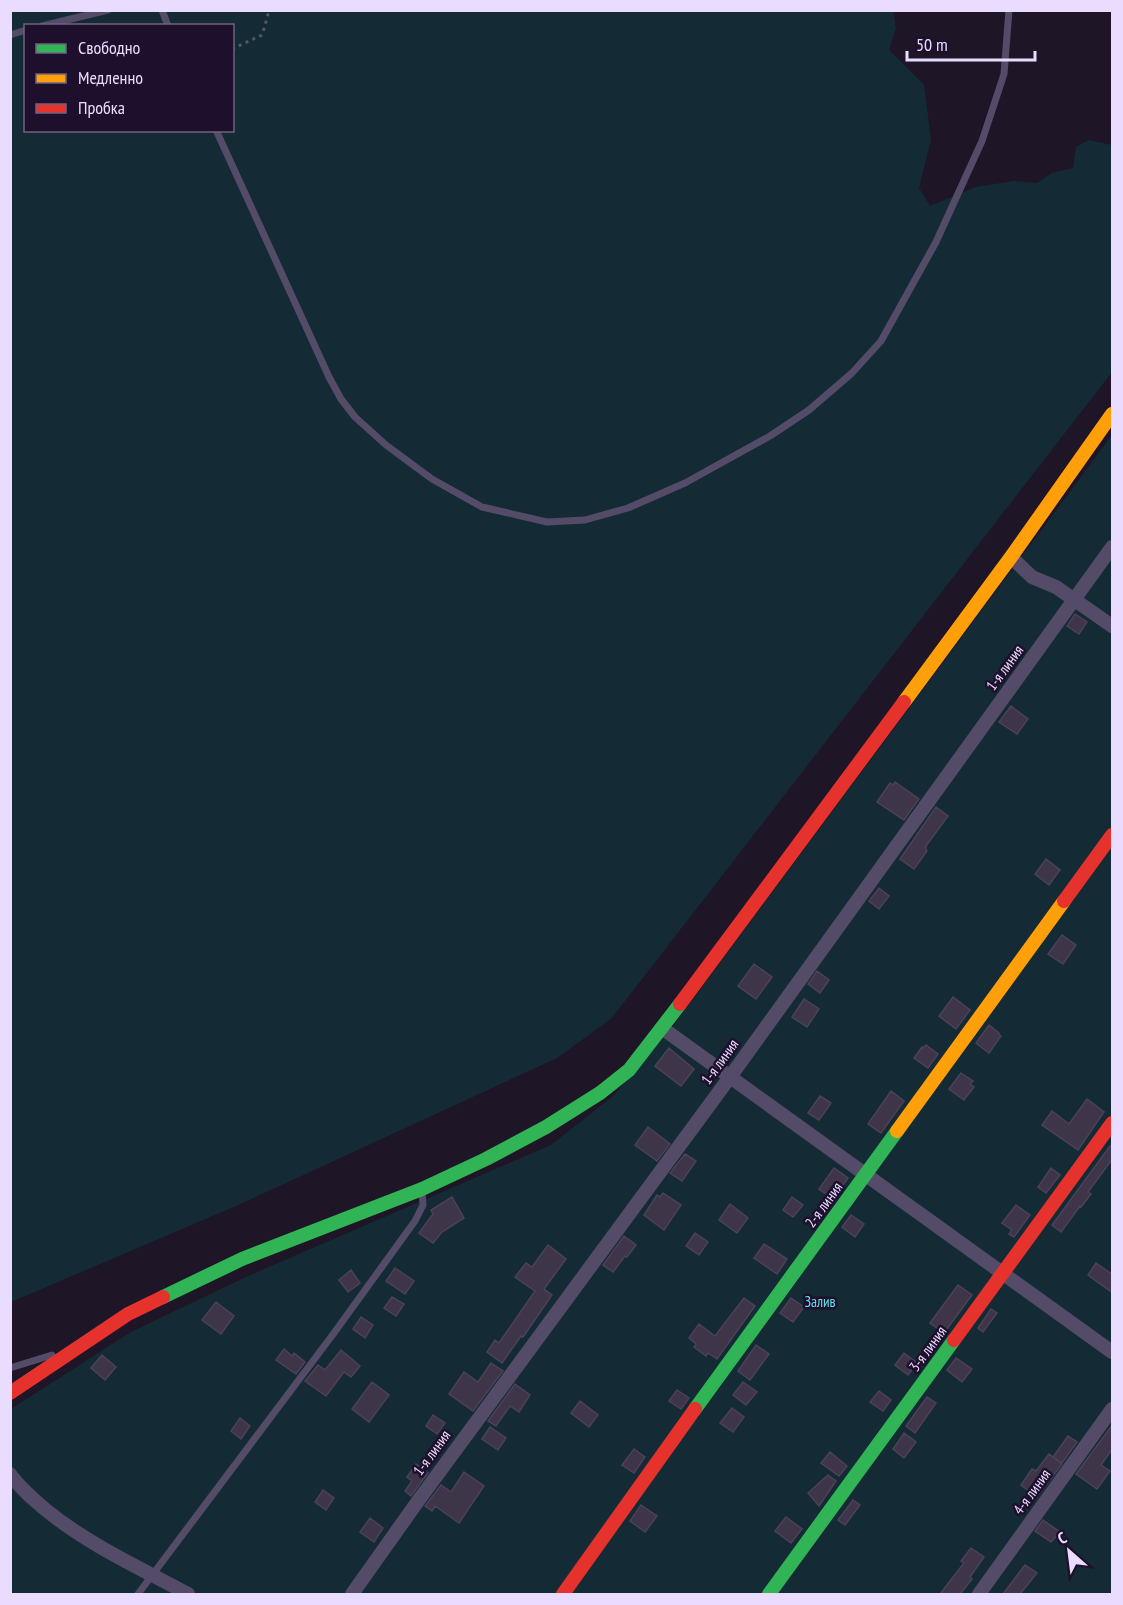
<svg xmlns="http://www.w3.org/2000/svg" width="1123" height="1605" font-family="'PT Sans Narrow',sans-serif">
<rect width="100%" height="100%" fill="#1e1627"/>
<!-- green -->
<path fill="#142b36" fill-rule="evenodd" d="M11,11H893L896,28L889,50L924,85L931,140L919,188L930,206L976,187L1014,181L1037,183L1052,173L1073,168L1076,147L1089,140L1112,145V372L611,1019L557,1058L236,1206L11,1302ZM26,26H232V130H26Z
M1112,435V1594H11V1409L131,1332L248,1276L551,1145L613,1096L673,1026Z"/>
<!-- building -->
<path fill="#3e3548" stroke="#4d4159" stroke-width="1.5" d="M1075,614L1087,622L1079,634L1067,626Z
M1011,706L1028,719L1017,734L999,722Z
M895,782L919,799L904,820L877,802L890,783L893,785Z
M936,807L948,816L926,846V849L927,851L914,869L900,859Z
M1046,859L1060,870L1049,885L1035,874Z
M879,888L889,896L879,909L869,901Z
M1062,935L1076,945L1063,964L1048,954Z
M754,964L772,977L756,999L738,986Z
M817,971L829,980L820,993L808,984Z
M953,997L970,1010L956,1029L939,1016Z
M804,999L819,1009L807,1027L792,1017Z
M989,1025L999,1033L998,1034L1001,1036L989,1053L976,1043Z
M926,1045L938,1054L928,1068L914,1058L922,1047L923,1048Z
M669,1048L694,1069L681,1086L655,1066Z
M961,1073L973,1081L970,1084L974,1087L964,1100L949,1089Z
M891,1091L904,1101L881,1133L868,1124Z
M820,1096L831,1103L819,1120L808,1113Z
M1087,1099L1104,1112L1078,1150L1042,1125L1052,1111L1069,1124Z
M648,1127L670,1144L657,1161L635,1145Z
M1110,1146L1113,1148V1158L1088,1192L1091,1194L1081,1207L1080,1206L1061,1232L1052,1225Z
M685,1154L696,1161L682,1181L670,1173Z
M834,1168L848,1178L833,1199L819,1189Z
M1051,1168L1060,1175L1046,1193L1038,1187Z
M663,1193L681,1205L664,1230L644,1215L657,1195L660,1197Z
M452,1197L464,1218L442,1232L433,1243L419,1233L433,1214L431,1210Z
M792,1197L803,1205L793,1217L783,1210Z
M730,1204L748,1218L737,1233L719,1220Z
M1016,1205L1030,1215L1014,1237L1009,1234L1012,1230L1002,1223Z
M851,1215L864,1224L855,1237L842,1227Z
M695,1233L708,1242L699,1255L686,1246Z
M624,1236L636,1245L627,1257L625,1256L613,1272L603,1265Z
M764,1244L787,1259L777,1274L754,1258Z
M548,1245L566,1259L544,1289L552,1295L523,1337L521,1336L502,1363L487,1352L495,1340L499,1343L535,1291L515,1277L526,1263L532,1267Z
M1096,1263L1113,1275V1293L1088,1275Z
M395,1268L414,1281L405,1294L386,1281Z
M351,1270L360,1283L348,1292L339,1280Z
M958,1285L972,1295L944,1333L930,1323Z
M392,1297L404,1304L396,1316L384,1308Z
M744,1298L755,1306L717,1359L708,1353L706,1356L694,1347L696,1344L689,1338L699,1324L715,1336Z
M791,1298L804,1307L793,1322L780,1313Z
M216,1302L234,1316L221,1334L202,1320Z
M991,1309L997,1313L983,1332L978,1328Z
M361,1317L373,1325L365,1338L353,1329Z
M756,1345L769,1354L750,1380L738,1371Z
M284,1349L292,1356L294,1353L305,1362L296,1374L276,1360Z
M341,1350L360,1366L351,1377L344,1372L326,1396L305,1381L318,1365L325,1370Z
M904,1353L917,1363L908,1375L895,1365Z
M102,1355L116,1367L105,1380L91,1368Z
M956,1358L972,1369L962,1382L947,1370Z
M491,1363L503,1371L473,1411L449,1394L464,1372L478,1382Z
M372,1382L389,1395L369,1422L352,1409Z
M743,1382L757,1392L746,1405L733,1395Z
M515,1384L530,1395L519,1412L510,1406L496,1426L488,1421Z
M677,1390L689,1398L681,1409L669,1401Z
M879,1391L891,1400L883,1411L870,1402Z
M927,1397L936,1403L915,1433L906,1426Z
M580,1401L598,1415L589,1427L571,1413Z
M732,1408L744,1417L733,1432L720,1423Z
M433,1415L445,1423L437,1434L426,1426Z
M240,1418L250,1426L241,1439L231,1431Z
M1113,1424V1448L1101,1465L1110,1471L1097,1489L1076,1474Z
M490,1427L506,1438L498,1450L482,1439Z
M904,1433L916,1442L904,1458L893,1449Z
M1068,1436L1077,1442L1062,1463L1053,1457Z
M634,1449L645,1457L634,1473L622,1465Z
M830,1452L847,1466L839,1476L821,1463Z
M1049,1454L1062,1464L1037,1497L1021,1485L1032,1469L1036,1471Z
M416,1464L428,1473L411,1496L405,1491L412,1481L407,1477Z
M464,1472L484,1486L459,1523L435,1506L432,1511L425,1506L441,1485L451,1492Z
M828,1475L836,1481L819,1506L808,1493Z
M323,1490L334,1498L326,1510L315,1502Z
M853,1500L860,1505L845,1525L838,1520Z
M641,1505L657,1516L645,1532L630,1521Z
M786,1517L802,1529L791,1543L775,1531Z
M370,1518L383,1528L374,1542L360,1532Z
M1043,1520L1060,1532L1051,1542L1035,1531Z
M971,1548L984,1557L970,1577L972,1579L960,1594H940L964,1563L961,1561Z
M1025,1565L1037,1573L1020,1594H1003Z"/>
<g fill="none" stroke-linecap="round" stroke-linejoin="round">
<!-- path -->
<path stroke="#50566b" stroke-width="3" stroke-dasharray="3 4.5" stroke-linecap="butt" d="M232,49L262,35L268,15L266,10"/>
<!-- lane -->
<path stroke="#544b68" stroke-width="7" d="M162,10L168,26
M42,26L108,10
M10,35L26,30
M216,130L329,377L341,399L355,417L386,445L432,479L482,507L547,522L585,520L628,508L685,483L770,436L809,410L852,373L881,341L936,242L982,141L1004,74L1009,10
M10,1368L52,1355
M138,1594L334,1333L415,1221L423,1205L422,1191"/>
<!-- street -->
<path stroke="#544b68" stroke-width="14" d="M1011,557L1032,577L1056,587L1112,626
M662,1028L1112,1352
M10,1474C20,1488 33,1499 46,1510C89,1545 140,1568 188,1594
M352,1594L418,1501L730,1077L1112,547
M979,1594L1112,1409"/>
<!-- fast -->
<path stroke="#30b455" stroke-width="14" d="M163,1297L242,1259L422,1189L486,1159L546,1127L600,1093L629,1070L680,1004
M695,1409L897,1131
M769,1594L954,1340"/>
<!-- slow -->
<path stroke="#ff9f0a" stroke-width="14" d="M904,702L1011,557L1112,414
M897,1131L1064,901"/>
<!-- jam -->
<path stroke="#e5322d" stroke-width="14" d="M1064,901L1112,835
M680,1004L904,702
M954,1340L1112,1123
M10,1393L128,1314L163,1297
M563,1594L695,1409"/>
</g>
<g text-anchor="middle" stroke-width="5" stroke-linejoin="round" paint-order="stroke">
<!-- street labels -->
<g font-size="15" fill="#eadcff" stroke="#1e102d">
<text transform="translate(1005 668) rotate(-54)" y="5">1-я линия</text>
<text transform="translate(720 1062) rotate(-54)" y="5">1-я линия</text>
<text transform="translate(824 1205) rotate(-54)" y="5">2-я линия</text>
<text transform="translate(928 1349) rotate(-54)" y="5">3-я линия</text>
<text transform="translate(432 1453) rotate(-54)" y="5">1-я линия</text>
<text transform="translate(1032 1492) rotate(-54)" y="5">4-я линия</text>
</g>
<!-- park labels -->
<g font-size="15" fill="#5ee2e9" stroke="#1e102d">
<text x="820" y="1307">Залив</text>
</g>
</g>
<!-- border -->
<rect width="1123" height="1605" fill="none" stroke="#eadcff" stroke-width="24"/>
<!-- legend -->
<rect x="24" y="24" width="210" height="108" fill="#1e102d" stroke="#706281" stroke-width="1.5"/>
<rect x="36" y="44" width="30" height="9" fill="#30b455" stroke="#706281" stroke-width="1.5"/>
<text x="78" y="54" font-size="18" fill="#eadcff">Свободно</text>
<rect x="36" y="74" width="30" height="9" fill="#ff9f0a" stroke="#706281" stroke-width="1.5"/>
<text x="78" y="84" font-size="18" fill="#eadcff">Медленно</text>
<rect x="36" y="104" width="30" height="9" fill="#e5322d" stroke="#706281" stroke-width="1.5"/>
<text x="78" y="114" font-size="18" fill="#eadcff">Пробка</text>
<!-- north arrow -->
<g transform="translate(1069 1551) rotate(332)" stroke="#1e102d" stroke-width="4.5" paint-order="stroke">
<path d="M0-4.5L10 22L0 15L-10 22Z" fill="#eadcff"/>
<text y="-9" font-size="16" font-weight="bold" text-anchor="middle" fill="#eadcff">С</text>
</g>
<!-- scale -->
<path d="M907 51v9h128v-9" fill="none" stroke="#eadcff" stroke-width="3"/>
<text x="916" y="51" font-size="18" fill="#eadcff" stroke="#1e102d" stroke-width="4.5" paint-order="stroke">50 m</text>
</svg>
